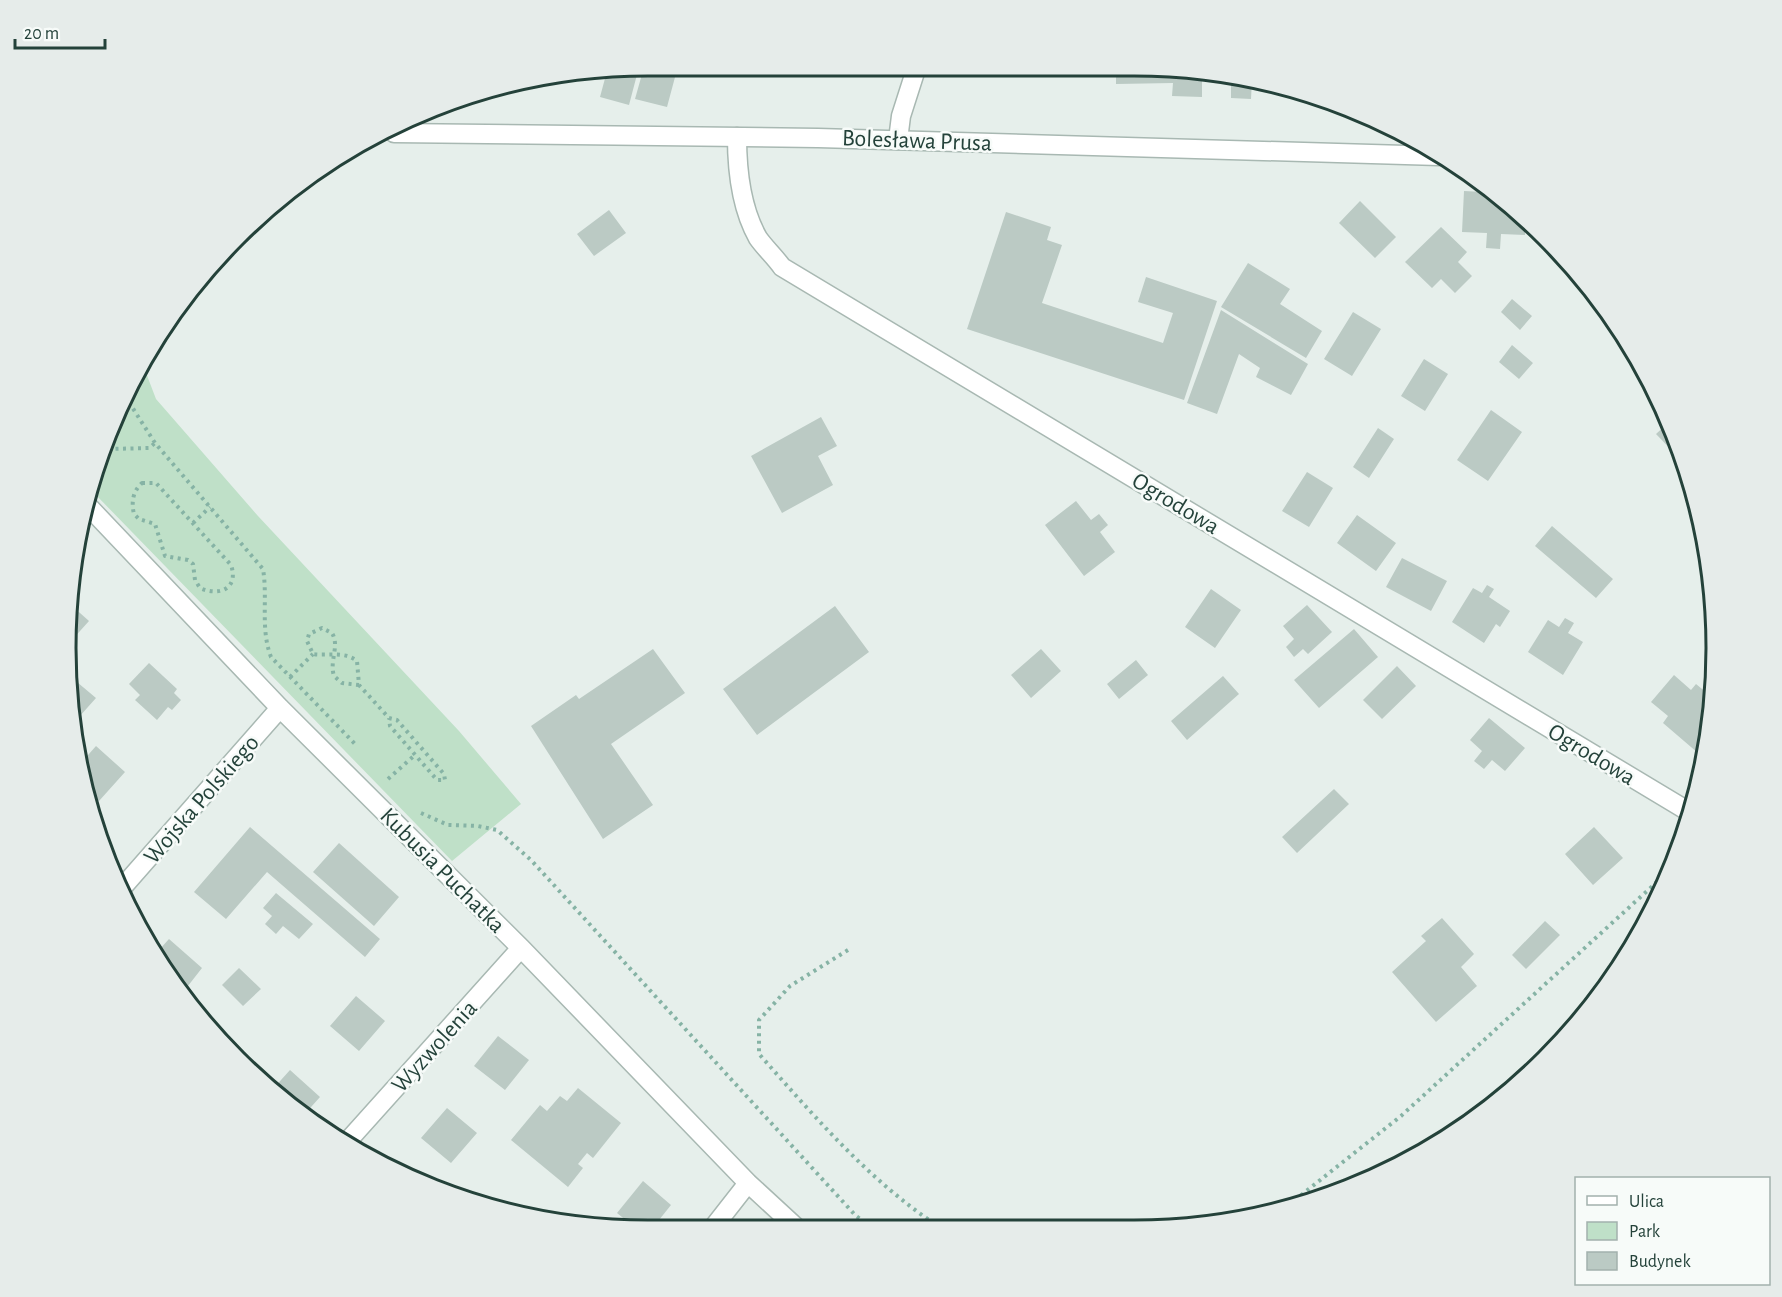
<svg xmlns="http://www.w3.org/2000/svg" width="1782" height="1297" font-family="'Alegreya Sans',sans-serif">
<rect width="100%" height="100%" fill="#e6efeb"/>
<!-- green -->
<path fill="#bfe0c8" d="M143,365L156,399L258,516L459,731L521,804L452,861L95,494L126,391Z"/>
<!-- building -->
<path fill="#bbcac4" d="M648,66H678L667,107L635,99L644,67Z
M1116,66L1202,73V97L1172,96L1173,83L1116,84Z
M639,67L629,105L600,97L607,71Z
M1231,76L1252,79L1251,99L1231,98Z
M1464,191L1483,192L1526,227L1525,235L1501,234L1500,249L1486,248L1487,233L1462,232Z
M1360,201L1396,237L1375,258L1339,223Z
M609,210L626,233L594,256L577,234Z
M1006,212L1051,227L1047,240L1062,245L1042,303L1163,343L1173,313L1138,302L1146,277L1217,301L1184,400L967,329Z
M1441,227L1467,252L1458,262L1472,276L1455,293L1441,279L1432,288L1405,262Z
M1248,263L1290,289L1280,304L1322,331L1306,358L1221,307Z
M1512,299L1532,316L1520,330L1501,312Z
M1221,310L1308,364L1291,395L1256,377L1260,368L1239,354L1217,414L1187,403Z
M1353,312L1381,329L1352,376L1324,359Z
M1512,345L1533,363L1519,379L1499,362Z
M1424,359L1448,374L1425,411L1401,396Z
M1491,410L1522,432L1488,481L1457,460Z
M821,417L837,446L818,456L833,485L782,513L751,456Z
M1668,423L1683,456L1680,459L1656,434Z
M1378,428L1394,439L1369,478L1353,467Z
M1307,472L1333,488L1309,527L1282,511Z
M1076,501L1091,520L1099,514L1108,525L1100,532L1115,552L1084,576L1045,525Z
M1357,515L1396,543L1376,571L1337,543Z
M1552,526L1613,579L1596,598L1535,546Z
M1402,558L1447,581L1431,611L1386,587Z
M1487,585L1494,589L1489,597L1510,611L1500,627L1496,624L1484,643L1452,622L1473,588L1482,593Z
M1211,589L1241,610L1215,648L1185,627Z
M71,605L89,621L71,641Z
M1307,605L1332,632L1308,654L1303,649L1294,657L1286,647L1294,639L1283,626Z
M835,606L869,652L757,735L723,689Z
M1565,618L1574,623L1568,633L1583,642L1563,675L1528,652L1548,620L1559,627Z
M1354,629L1378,657L1319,708L1294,680Z
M653,649L685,693L611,744L653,805L603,839L531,726L576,695L579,699Z
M1041,649L1061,671L1031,698L1011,675Z
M1136,660L1148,675L1119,699L1107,684Z
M149,663L177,689L174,693L181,700L172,710L168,707L157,720L135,700L140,695L129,684Z
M1397,666L1416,686L1382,719L1363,700Z
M1674,675L1691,690L1696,684L1713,698L1709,704L1712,706L1705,744L1698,753L1663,723L1668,716L1651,702Z
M1223,676L1239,694L1187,740L1171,721Z
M71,677L96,698L71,726Z
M1489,718L1525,748L1505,771L1492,760L1484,769L1474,761L1482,751L1470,740Z
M96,746L125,772L99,801L89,793L81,763Z
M1334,789L1349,804L1297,853L1282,837Z
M250,827L380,939L365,957L267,872L226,919L194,892Z
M1594,827L1623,858L1593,885L1565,854Z
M339,843L399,897L374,926L313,872Z
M276,893L313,924L299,939L283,926L276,934L265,924L272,916L263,908Z
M1442,918L1474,954L1461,967L1477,986L1436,1022L1392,972L1426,941L1421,936Z
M1545,921L1560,935L1526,969L1512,955Z
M169,939L202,968L184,991L159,950Z
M239,968L261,989L243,1006L222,985Z
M356,996L385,1021L359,1051L330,1026Z
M1582,1015L1584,1016L1547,1055L1544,1052Z
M498,1036L529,1060L505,1090L474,1066Z
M290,1070L320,1097L303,1116L272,1090Z
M578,1088L621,1123L593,1158L587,1153L578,1164L583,1168L568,1187L511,1140L540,1105L547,1111L560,1096L567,1101Z
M447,1108L477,1133L451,1163L421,1138Z
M643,1181L671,1205L651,1230H638L617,1213Z"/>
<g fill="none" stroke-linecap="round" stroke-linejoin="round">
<!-- minor casing -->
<g stroke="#a8b8b2" stroke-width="21">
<path id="minor" d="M737,137C737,170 741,208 758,238C765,248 775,257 782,267L1691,813
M898,140L901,116L917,66
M90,508L280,708L521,948L748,1183L798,1229
M121,889L280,708
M346,1143L521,948
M712,1229L748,1183"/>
</g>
<!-- tertiary casing -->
<g stroke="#a8b8b2" stroke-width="21">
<path id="tertiary" d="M394,133L818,138L1439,156"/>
</g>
<!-- path -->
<path stroke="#86b3a5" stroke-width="4" stroke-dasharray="3 4.5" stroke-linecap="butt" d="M125,396L155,443L263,569C268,599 260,628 271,657L356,745
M108,449L149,448L155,443
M142,483H156L231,565C239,588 220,597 200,588L195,580L193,564L188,560L165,556L155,524L139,519L134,514C131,502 133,491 142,483Z
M193,523L210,507
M290,677L313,654
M359,685L342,683L334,676C329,661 340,646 332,633L322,628L309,634L307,641L313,654C327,656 345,651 357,661L359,685L389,718L397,720L444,774L445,780H437L390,726L389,718
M388,779L415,755
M421,813L448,825L478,826L497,830L531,860L856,1216L873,1228
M848,950L790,986L759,1020V1054C815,1117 870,1182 941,1228
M1295,1200L1401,1116L1670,870"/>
<!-- minor -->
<use href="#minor" stroke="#fff" stroke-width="18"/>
<!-- tertiary -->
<use href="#tertiary" stroke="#fff" stroke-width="18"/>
</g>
<g text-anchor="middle" stroke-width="5" stroke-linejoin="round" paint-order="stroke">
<!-- street labels -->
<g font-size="24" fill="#24423a" stroke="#f7fbf9">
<text transform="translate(917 140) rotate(2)" y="8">Bolesława Prusa</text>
<text transform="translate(1176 503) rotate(31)" y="8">Ogrodowa</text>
<text transform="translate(1592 754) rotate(31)" y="8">Ogrodowa</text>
<text transform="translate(201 799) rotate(-49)" y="8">Wojska Polskiego</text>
<text transform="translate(443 870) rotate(45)" y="8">Kubusia Puchatka</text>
<text transform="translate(434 1046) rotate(-48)" y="8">Wyzwolenia</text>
</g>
</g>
<!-- crop -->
<path d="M0 0H1782V1297H0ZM648 76H1134A572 572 0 0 1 1706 648V648A572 572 0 0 1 1134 1220H648A572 572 0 0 1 76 648V648A572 572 0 0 1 648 76Z" fill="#e6ecea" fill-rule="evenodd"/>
<path fill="none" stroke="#24423a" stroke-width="3" d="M648 76H1134A572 572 0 0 1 1706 648V648A572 572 0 0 1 1134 1220H648A572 572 0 0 1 76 648V648A572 572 0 0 1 648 76Z"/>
<!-- legend -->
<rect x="1575" y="1177" width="195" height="108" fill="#f7fbf9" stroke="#a3b1ad" stroke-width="1.5"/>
<rect x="1587" y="1196" width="30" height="9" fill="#ffffff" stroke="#a3b1ad" stroke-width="1.5"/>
<text x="1629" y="1207" font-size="18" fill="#24423a">Ulica</text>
<rect x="1587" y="1222" width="30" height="18" fill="#bfe0c8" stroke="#a3b1ad" stroke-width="1.5"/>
<text x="1629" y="1237" font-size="18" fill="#24423a">Park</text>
<rect x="1587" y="1252" width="30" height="18" fill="#bbcac4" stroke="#a3b1ad" stroke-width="1.5"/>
<text x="1629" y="1267" font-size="18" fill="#24423a">Budynek</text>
<!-- scale -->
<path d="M15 39v9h90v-9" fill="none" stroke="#24423a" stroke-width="3"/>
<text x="24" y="39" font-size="18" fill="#24423a" stroke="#f7fbf9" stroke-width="4.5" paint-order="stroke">20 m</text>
</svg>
